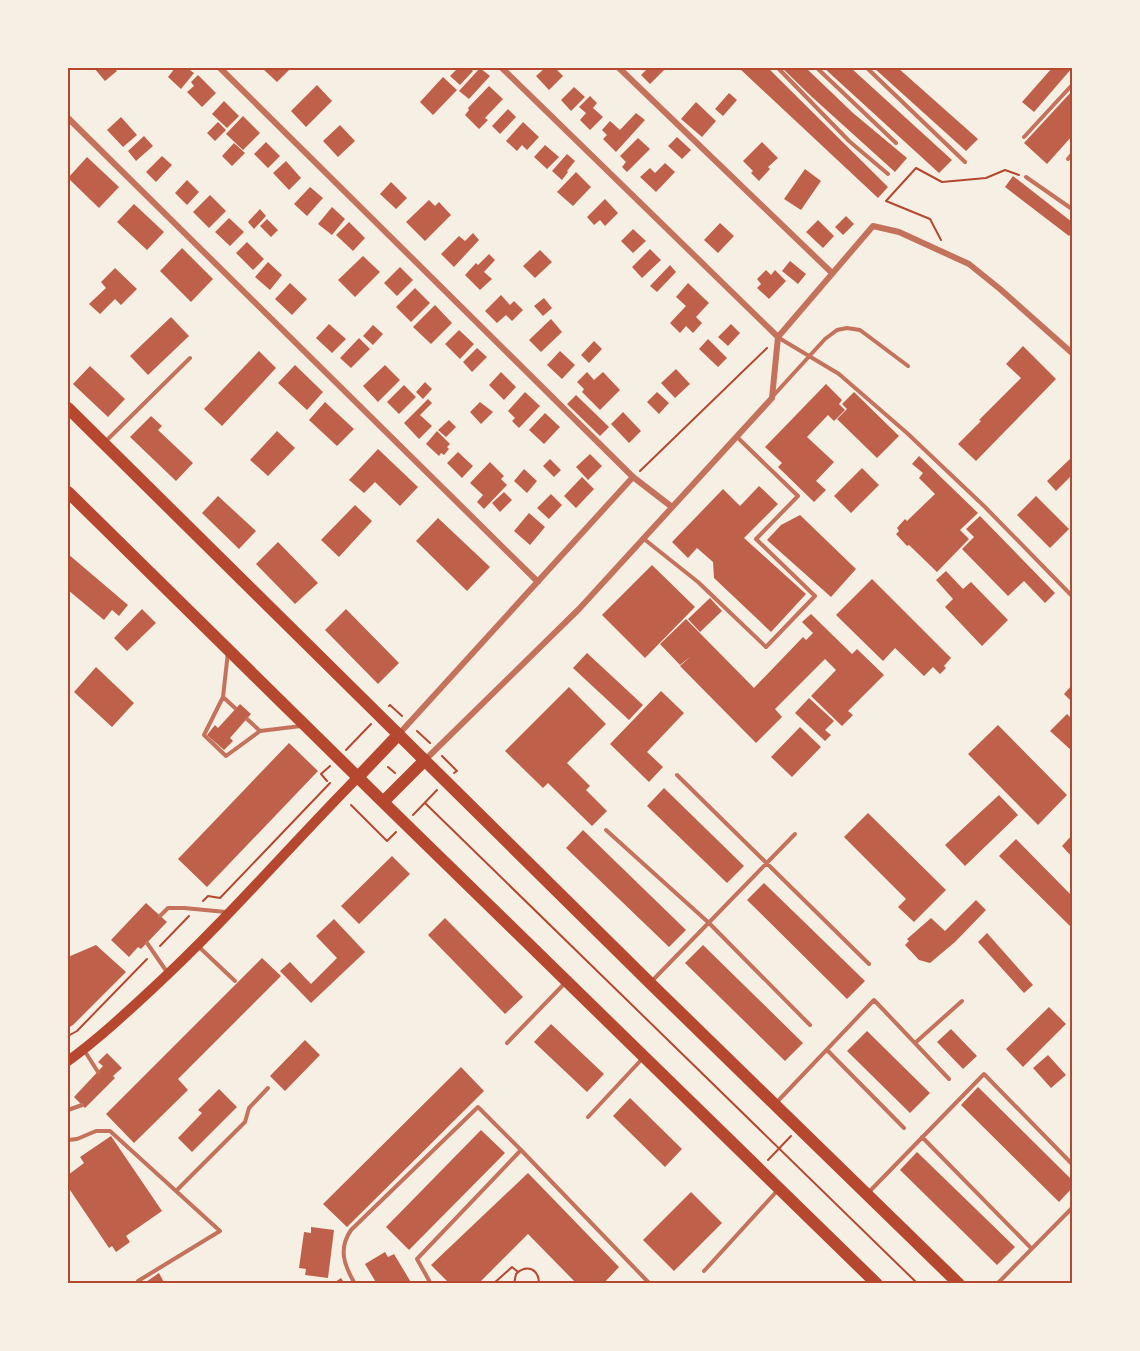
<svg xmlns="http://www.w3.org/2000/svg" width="1140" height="1351" font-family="'Golos Text',sans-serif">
<rect width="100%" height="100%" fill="#f6efe4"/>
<!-- building -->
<path fill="#bf614a" d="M94,68H114L117,71L105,81Z
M175,68H187L194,73L181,89L168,77Z
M262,68H289L290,69L277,82Z
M458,68H470L473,71L460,85L450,76Z
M480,68L490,76L469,99L459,91Z
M545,68H555L563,76L549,90L536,76Z
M648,68H661L664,70L650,84L641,75Z
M739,68H768L888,187L878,198Z
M782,68H806L853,113L907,158L895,172L812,97Z
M824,68H851L952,160L939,173Z
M874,68H898L978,139L966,151Z
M1052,68H1072L1034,112L1022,102Z
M198,75L216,93L202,107L187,92L194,86L191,82Z
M443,77L457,90L433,115L420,102Z
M317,85L332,101L306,127L291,111Z
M489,86L503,99L485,118L488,120L479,129L465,115L469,110L468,108Z
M574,87L585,97L571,111L561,100Z
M1072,91V136L1047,164L1024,143Z
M729,93L737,100L723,116L715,109Z
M590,96L597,103L593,108L603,117L590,130L580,120L586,113L579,107Z
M224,101L239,116L227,128L212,114Z
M696,102L716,121L702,137L681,119Z
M508,109L516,117L500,134L492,126Z
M636,113L645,120L616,152L603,139L607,135L602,130L610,121L620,130Z
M243,116L260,133L243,150L226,134Z
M121,117L137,135L123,147L107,130Z
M218,122L226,130L215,141L207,133Z
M523,122L539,137L527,150L522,145L517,151L506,141Z
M340,125L355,141L338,157L323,141Z
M144,136L153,146L136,161L128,151Z
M677,137L691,150L682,159L668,146Z
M638,138L650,149L627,172L622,167L626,162L620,156Z
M266,142L280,156L268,168L254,154Z
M762,142L778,158L768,167L770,169L759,181L751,173L753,171L743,161Z
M234,143L245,153L232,166L222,156Z
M545,145L559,157L547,169L534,157Z
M567,154L575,161L567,171L568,172L562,180L552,171Z
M162,156L172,165L156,182L146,172Z
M87,157L119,187L99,208L68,178Z
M286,161L301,178L289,190L273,173Z
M665,163L675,172L656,192L640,177L650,168L655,173Z
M805,169L821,181L801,210L784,199Z
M576,172L591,187L573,206L557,192Z
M1013,176L1072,222V232L1069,236L1005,187Z
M187,180L199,192L187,205L175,193Z
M391,182L407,198L396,209L380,194Z
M310,187L323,198L307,216L294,204Z
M210,195L226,211L209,228L193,212Z
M605,199L618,213L605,226L600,220L594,225L587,217Z
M429,200L435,206L439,202L451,215L425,241L406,222Z
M134,204L164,232L147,250L117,222Z
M332,207L345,219L332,235L318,224Z
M260,209L266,216L254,229L248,222Z
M846,216L854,224L843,235L835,227Z
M229,218L244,232L230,246L215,232Z
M267,219L278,230L271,237L260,226Z
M818,220L834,236L823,248L806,232Z
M349,222L365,238L353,251L336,235Z
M720,223L734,236L718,253L704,240Z
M633,229L646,241L633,253L621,241Z
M473,233L479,240L454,267L441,254L459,236L465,241Z
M247,242L264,259L253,270L236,253Z
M182,248L213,279L191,302L160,271Z
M650,249L661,260L642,278L632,267Z
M540,250L552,262L535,278L523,266Z
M489,254L495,260L484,272L492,279L480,290L465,275L476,263L478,265Z
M363,256L380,272L355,297L338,280Z
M790,261L806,274L798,284L782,271Z
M268,262L282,275L270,290L255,277Z
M670,265L676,272L657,292L650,286Z
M400,267L413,280L397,296L384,283Z
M115,268L137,289L121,305L115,299L100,314L89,304L106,288L101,282Z
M766,270L771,275L775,270L786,281L769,299L757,288L761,284L757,279Z
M290,283L307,299L292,315L275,299Z
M688,283L709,303L696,317L702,323L693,333L686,326L680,333L670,323L686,306L676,297Z
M415,288L430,303L411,322L396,307Z
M501,295L510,305L514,301L523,310L512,321L506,315L497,323L485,311Z
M544,298L552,308L543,316L534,306Z
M435,305L452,323L431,344L413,327Z
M171,317L189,336L148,375L130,356Z
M551,319L562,332L541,352L529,340Z
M329,324L346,339L332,353L316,338Z
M731,324L740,333L728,346L718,337Z
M373,325L383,334L373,345L363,336Z
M459,330L474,344L460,359L445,344Z
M359,338L370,349L351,368L340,358Z
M708,339L727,358L718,367L699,349Z
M594,341L602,349L589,363L581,355Z
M1023,346L1056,379L976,461L958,444L981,421L979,420L1021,378L1006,364Z
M477,348L487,357L472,372L463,362Z
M259,351L276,368L222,426L204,409Z
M560,351L575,365L562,379L547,365Z
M295,365L323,392L307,410L278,383Z
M385,365L400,380L378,402L363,386Z
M90,366L125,399L108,417L73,384Z
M676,369L690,384L675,398L661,383Z
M501,372L516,387L504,400L489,385Z
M587,372L594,380L603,372L620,390L600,410L582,392L584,389L577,382Z
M425,382L432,389L423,399L416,392Z
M826,384L842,400L839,404L845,410L834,421L828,415L807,437L834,462L816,481L826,490L814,502L778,467L782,463L765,447Z
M404,385L416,397L399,414L387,402Z
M525,392L540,406L519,428L512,421L515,418L508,411Z
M657,392L669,403L659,414L647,402Z
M854,392L899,436L877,458L837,419L847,409L842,404Z
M576,395L609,427L600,436L567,404Z
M428,399L432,403L420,415L432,426L419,439L404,423Z
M325,402L354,429L337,446L309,420Z
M480,402L493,412L481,424L470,412Z
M623,412L641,431L629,443L611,424Z
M545,413L560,427L544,444L529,430Z
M151,416L162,426L158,430L193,463L176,481L130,437Z
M449,420L456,427L446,437L438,430Z
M277,431L295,448L268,476L250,460Z
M437,431L450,444L447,447L449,449L444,455L441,453L439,456L426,444Z
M378,449L418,487L400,506L375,482L364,493L349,480Z
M458,452L473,466L462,478L447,463Z
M590,454L602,466L588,480L576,467Z
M919,456L978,513L960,530L969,539L937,572L909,545L907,546L896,534L899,531L897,528L905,519L907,521L935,494L919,478L923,473L912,464Z
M1072,457V475L1056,491L1047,481Z
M550,459L561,470L554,477L543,466Z
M490,462L504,476L501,479L507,485L484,509L477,502L483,495L470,483Z
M862,468L879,485L851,513L834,496Z
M524,469L537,481L527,493L514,481Z
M582,477L594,489L576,508L564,496Z
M759,486L778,504L744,538L806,594L771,632L714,578L713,562L697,548L688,558L672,542L723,489L740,506Z
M504,492L512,500L500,512L492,503Z
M551,494L562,505L549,519L537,508Z
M218,496L256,531L239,549L202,513Z
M1036,496L1069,529L1050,548L1017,515Z
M355,505L372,521L339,557L321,540Z
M529,513L545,527L530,545L514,531Z
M800,515L856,569L831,597L767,540L781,525Z
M980,516L1055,593L1045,603L1024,581L1008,596L962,549L974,537L966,529Z
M438,518L490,567L467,591L416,541Z
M278,542L318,583L295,604L256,564Z
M68,554L128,605L119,616L112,610L104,620L68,590Z
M652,565L695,607L645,658L602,615Z
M946,571L963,589L971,582L1008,620L982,646L945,607L953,599L936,580Z
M872,579L951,658L944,666L946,668L940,674L933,667L924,676L895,648L883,661L836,615Z
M710,598L722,611L700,632L688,619Z
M142,609L156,623L127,651L114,638Z
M346,609L399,663L378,684L325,630Z
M811,614L852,654L857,649L884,675L848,711L853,715L842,726L811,696L836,670L825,659L775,709L782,717L756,743L680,666L691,656L680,665L660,644L686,619L754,688L803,637L806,640L813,633L802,622Z
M587,653L643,705L629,720L573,668Z
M96,667L134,703L112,727L74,692Z
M1072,685V702L1064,694Z
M569,687L606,724L567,763L590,786L586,790L607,811L592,826L548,783L543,788L505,751Z
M661,691L684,713L647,752L663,767L649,782L610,744Z
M809,698L834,721L825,730L831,735L825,741L795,713Z
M240,704L251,714L230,738L233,741L224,750L207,735L215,725L218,728Z
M1067,714L1072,719V751L1050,731Z
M998,725L1067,795L1038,825L968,754Z
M800,727L821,747L792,777L771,757Z
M289,743L318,771L207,887L178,859Z
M664,788L744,866L727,883L647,806Z
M999,795L1018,815L965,866L945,845Z
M868,813L946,890L914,922L898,907L906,899L844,837Z
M583,830L686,930L669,947L566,848Z
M1072,835V857L1062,846Z
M1016,839L1072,896V928L999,856Z
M392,856L410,874L359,924L341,906Z
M764,883L865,981L847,999L747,900Z
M976,900L986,910L955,942L930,963L919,960L905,945L909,941L907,939L931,918L945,931Z
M146,903L167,922L141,949L138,947L129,957L111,940Z
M445,918L523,997L505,1014L428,935Z
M334,919L365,952L311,1003L280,971L290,962L311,984L337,958L316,936Z
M987,933L1033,985L1024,993L978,942Z
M96,945L126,972L73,1025L68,1028V957Z
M703,945L803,1043L785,1061L685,963Z
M262,958L281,976L178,1079L188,1090L134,1143L106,1114Z
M1049,1007L1066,1024L1023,1067L1006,1049Z
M551,1024L604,1074L587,1092L534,1042Z
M951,1029L977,1056L963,1069L937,1042Z
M867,1031L930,1093L910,1113L847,1051Z
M305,1040L320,1055L285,1091L270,1076Z
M107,1053L122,1068L113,1076L115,1078L85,1108L74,1097L103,1066L98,1062Z
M1048,1055L1066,1075L1051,1088L1033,1068Z
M461,1067L484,1091L347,1227L323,1204Z
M978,1087L1072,1180V1188L1059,1202L961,1105Z
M219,1089L237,1107L192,1152L178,1138L202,1113L198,1110Z
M630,1098L682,1149L665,1167L613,1116Z
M481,1130L505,1153L409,1250L386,1227Z
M111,1136L162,1211L126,1236L130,1242L116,1252L112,1246L109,1248L68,1187V1175L84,1163L80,1157Z
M917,1152L1015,1247L997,1265L900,1170Z
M528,1173L619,1267L603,1284H577L528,1234L478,1284H450L431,1265Z
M691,1192L722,1223L674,1271L643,1240Z
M311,1227L334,1230L328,1278L305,1275L306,1269L299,1268L304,1232L311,1233Z
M385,1252L388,1257L394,1254L412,1284H377L365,1264Z
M159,1273L165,1284H143Z
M341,1278L345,1284H332Z"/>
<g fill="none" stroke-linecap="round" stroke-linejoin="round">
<!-- path -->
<path stroke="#b5482f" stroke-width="2" d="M941,240L930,219L886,201L916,168L942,182L986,178L1005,170L1019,175
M640,471L767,348
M389,706L390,705L402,716
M417,731L430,743
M346,750L371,724
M442,756L457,771L454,773
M388,767L395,773
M327,781L321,774L330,766
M425,803L918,1284
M351,805L387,841L396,832
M413,815L437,790
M203,901L208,896L220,898L330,783
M160,946L189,916
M68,1036L77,1031L147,959
M768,1160L791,1136
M493,1284L512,1267L518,1272
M514,1284L516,1274C526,1264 539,1268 539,1284"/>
<!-- service -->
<path stroke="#c5725c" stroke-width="4" d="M778,68L849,141L888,174
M817,68L896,143
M867,68L965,162
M1024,137L1072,85
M1068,159L1072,154
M1026,177L1072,209
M779,338L839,374L907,433L985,507L1072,596
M773,396L825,339L837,330L847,328L860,330L908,366
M105,442L190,358
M644,539L698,582L766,647L815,596L756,539L798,496L737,437
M228,652L223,697L235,708
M223,697L204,735L226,756L260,731
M247,719L260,731L301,726
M677,775L869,964
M606,830L709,923L810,1025
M160,916L168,908H184L226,912
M147,943L167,972
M198,946L235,981
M651,982L795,834
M507,1043L564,984
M915,1043L962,1001
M84,1050L98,1072
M827,1050L904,1128
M776,1103L874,1000L949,1079
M68,1110L82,1105
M588,1117L642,1059
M922,1137L1031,1248
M68,1140L77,1139L96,1131H110L220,1231L138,1281
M176,1191L245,1122L249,1108L268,1088
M868,1193L984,1074L1072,1164
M704,1271L777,1191
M355,1284C344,1265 338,1249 351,1230L478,1107L521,1150
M431,1284L417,1259L521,1150L650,1284
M997,1284L1072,1208"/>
<!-- minor -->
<path stroke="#c5725c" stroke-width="6" d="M220,68L633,477L672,507
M502,68L778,337
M619,68L832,273
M68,118L538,582
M778,337L873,226L899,232L969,264L1000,289L1072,353
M399,734L633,477
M425,760L579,609L772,398L778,337"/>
<!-- secondary -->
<path stroke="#b5482f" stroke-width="10" d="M68,1061C97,1040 124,1015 151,990C224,923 288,848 358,777"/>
<!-- primary -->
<path stroke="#b5482f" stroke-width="12" d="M68,408L650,983L959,1284
M68,492L383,802L877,1284
M358,777L399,734
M383,802L425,760"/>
</g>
<!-- border -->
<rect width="1140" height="1351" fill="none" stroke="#f6efe4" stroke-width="138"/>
<rect x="69" y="69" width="1002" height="1213" fill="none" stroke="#b5482f" stroke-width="2"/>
</svg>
